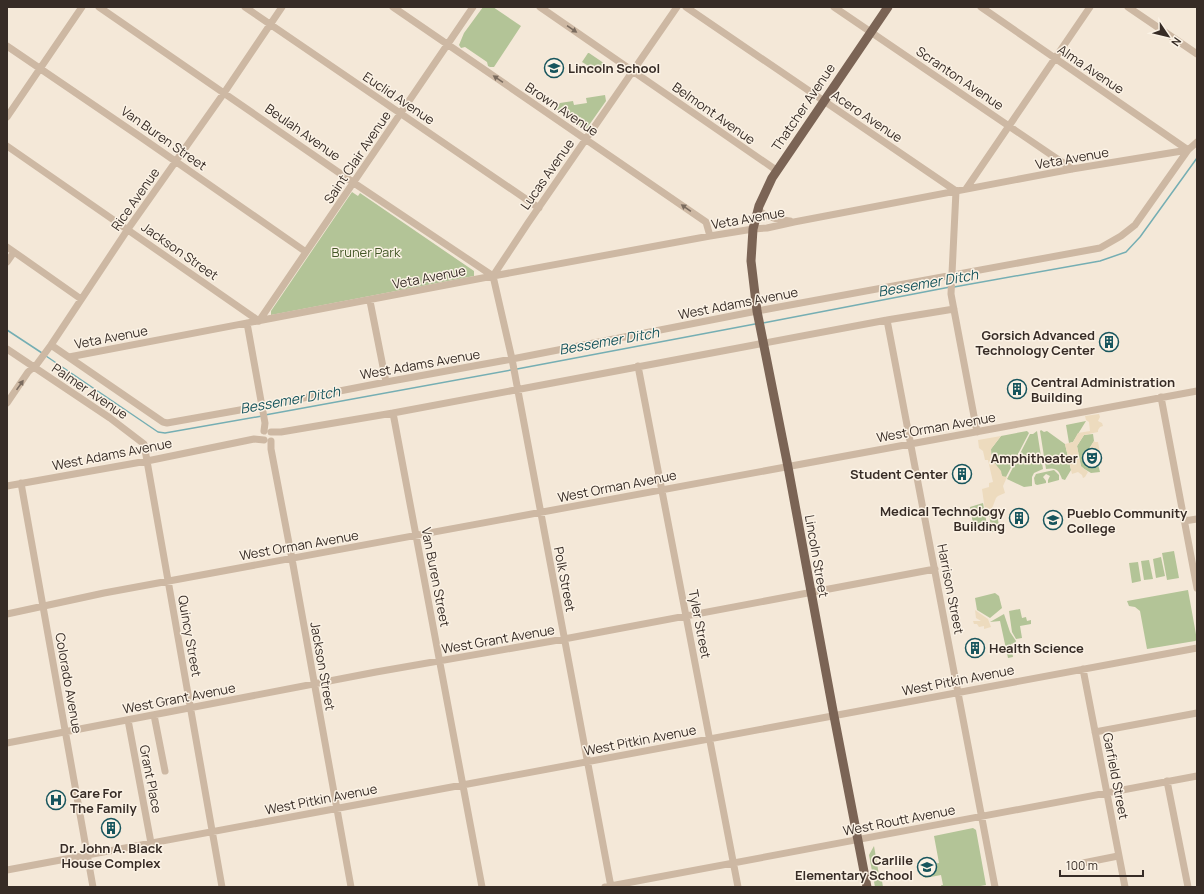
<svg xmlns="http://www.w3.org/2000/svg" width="1204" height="894" font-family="Manrope,sans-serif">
<rect width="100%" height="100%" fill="#f4e8d8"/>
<!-- green -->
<path fill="#b3c497" d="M483,7H493L521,26L494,67H490L488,66L487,62L465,47L461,48L459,45L464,33Z
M588,53H589L614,70L600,72C594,68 588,66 582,62Z
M605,95L606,101L587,128H583L556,109L560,103L573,101L574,105L587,103L586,98Z
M352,192L358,196L360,193L474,271V276L271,315V311Z
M1086,421L1073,442L1069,443L1066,425Z
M1041,430L1044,432L1047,431L1065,444L1071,470L1065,480L1062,479C1059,470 1056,467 1046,469L1040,431Z
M1027,431L1029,433L1006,477H1003C998,468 991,460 991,449L1001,436Z
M1037,431L1043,469L1034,473L1032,477V486L1024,487L1007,479L1030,434H1033Z
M1093,434L1094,441L1089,449L1091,460L1098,464L1100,472L1091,473L1081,467L1077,446L1084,435Z
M1054,470L1059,475V480L1048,483V480L1050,476L1046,474L1043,477L1046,481V483L1037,485L1035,484L1034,478L1036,474Z
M983,503L987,525L974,529L970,507Z
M996,509L1000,531L992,532L989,515L990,510Z
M1174,551L1179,578L1167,580L1162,553Z
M1161,557L1165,576L1156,578L1153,559Z
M1149,560L1153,579L1144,580L1141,561Z
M1138,562L1141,581L1132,583L1129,563Z
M1188,590L1197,640L1195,641L1147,649L1140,611L1135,607L1129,606L1127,601Z
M995,593L999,596L1002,608L990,618L977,610L975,598Z
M1020,609L1022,618L1026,617L1027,621L1031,620V624L1020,626L1022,638L1016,639L1012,632L1009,611Z
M1004,614L1010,632L1016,641L1015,643L1011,644L1013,657L1008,658L1000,621L990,622Z
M973,828L976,830L986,885L975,887H942L941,885H943L941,875L925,878L923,866L939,863L934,836Z
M874,846L879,875H881L883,887H875L869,855Z"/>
<!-- plaza -->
<path fill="#eddbbe" d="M1099,414L1100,417L1098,421L1102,423L1103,426L1100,427L1098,430V432L1084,435L1077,446L1081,466L1088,472L1085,477L1083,478L1082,475L1078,472L1072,474L1065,444L1073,442L1078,433L1090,431L1089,422L1086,420L1085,416Z
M1001,436L991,449V455L993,461L1001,471L1002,476L1007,477L1003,486L1005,493L998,496L996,498L989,516L986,517L982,489L989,487V483L993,482L988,460H985L983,451L979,448L978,440Z
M1094,441L1095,442H1098L1102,463L1098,464L1091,460L1089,449Z
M975,610L988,619L991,627L984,629V626L979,627L977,624H974L973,621H981L976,618Z"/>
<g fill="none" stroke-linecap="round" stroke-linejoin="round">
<!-- stream -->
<path stroke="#75aeb3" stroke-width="1.5" d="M954,287L1100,261L1126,252L1140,237L1197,158
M763,323L950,287
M7,330L42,353
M46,356L158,432L165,433L262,416
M517,369L755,324
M265,415L511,370"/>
<!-- minor -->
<path stroke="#cdb8a3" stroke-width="7" d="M99,7L354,183L493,276
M245,7L539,208
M393,7L706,222L710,236
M540,7L776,170
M686,7L956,191L951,294L977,432
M834,7L1072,169
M981,7L1188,150
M1128,7L1197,54
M7,46L142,138L306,252
M7,117L82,7
M7,146L259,321L473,7
M966,189L1090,7
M758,210C767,218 778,220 790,221
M7,247L81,299
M7,262L14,252
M493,276L512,359L611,887
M493,276L528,223L677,7
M370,301L386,382
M887,320L995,887
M247,323L265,423L264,431
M51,345L163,422L167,423L262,406L386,382L512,359L757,311L1100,248L1121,236L1135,225L1188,150L1197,142
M7,349L110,418L144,444L222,887
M69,357L493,276L710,236L753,229L767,228L794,222L1072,169L1188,150
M638,366L738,887
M1161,397L1197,588
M7,403L28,372L37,364L51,345L128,229L224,93L282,7
M393,413L482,887
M271,432H281L393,413L887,320L954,309
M271,441V449L292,559L351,887
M21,483L93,887
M7,486L147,461L254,439L264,440
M1184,521L1197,519
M7,614L104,593L1197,391
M1083,669L1125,887
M154,715L165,771
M128,720L151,843
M1095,732L1197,713
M7,743L376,672L564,639L935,569
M1167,781L1188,887
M1083,863L1118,856
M7,870L1197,648
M605,887L1197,776"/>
<!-- major -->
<path stroke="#7b6455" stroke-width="9" d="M867,887L834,716L788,467L757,311L751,261L753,229L759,206L772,178L888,7"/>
</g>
<!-- one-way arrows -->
<defs><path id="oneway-solid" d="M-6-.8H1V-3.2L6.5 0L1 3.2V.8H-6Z"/></defs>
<g fill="#7a6b5e">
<use href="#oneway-solid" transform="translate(572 29) rotate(34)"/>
<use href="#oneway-solid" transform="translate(498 79) rotate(-146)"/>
<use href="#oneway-solid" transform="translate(686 208) rotate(-145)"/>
<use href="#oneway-solid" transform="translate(20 385) rotate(-55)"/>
</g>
<!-- icons -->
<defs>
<g id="school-ring" transform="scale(1)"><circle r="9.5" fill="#fbf2e5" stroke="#17555d" stroke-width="1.5"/><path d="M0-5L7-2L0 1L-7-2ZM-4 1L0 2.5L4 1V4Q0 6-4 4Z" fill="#17555d"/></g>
<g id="building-ring" transform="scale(1)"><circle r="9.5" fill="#fbf2e5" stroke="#17555d" stroke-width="1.5"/><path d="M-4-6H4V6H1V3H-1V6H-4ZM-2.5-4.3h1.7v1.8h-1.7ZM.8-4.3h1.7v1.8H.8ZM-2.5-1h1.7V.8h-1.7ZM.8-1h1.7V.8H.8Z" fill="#17555d"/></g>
<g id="theatre-ring" transform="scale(1)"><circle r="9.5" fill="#fbf2e5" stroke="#17555d" stroke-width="1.5"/><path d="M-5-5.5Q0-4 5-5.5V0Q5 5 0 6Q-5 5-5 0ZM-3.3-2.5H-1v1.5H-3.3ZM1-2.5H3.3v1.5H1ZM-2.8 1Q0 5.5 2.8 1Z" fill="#17555d"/></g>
<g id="university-ring" transform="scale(1)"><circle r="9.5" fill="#fbf2e5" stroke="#17555d" stroke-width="1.5"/><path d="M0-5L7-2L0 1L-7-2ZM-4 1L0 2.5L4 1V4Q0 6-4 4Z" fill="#17555d"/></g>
<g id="hospital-ring" transform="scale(1)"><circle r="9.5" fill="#fbf2e5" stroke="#17555d" stroke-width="1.5"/><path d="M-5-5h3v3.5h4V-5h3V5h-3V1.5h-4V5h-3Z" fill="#17555d"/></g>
</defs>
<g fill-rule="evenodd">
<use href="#school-ring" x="554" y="68"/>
<use href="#building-ring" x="1109" y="342"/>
<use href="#building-ring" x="1017" y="389"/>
<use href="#theatre-ring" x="1092" y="458"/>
<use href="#building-ring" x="962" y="474"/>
<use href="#building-ring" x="1019" y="518"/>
<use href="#university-ring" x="1053" y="520"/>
<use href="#building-ring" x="975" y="648"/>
<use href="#hospital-ring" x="56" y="800"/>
<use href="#building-ring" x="111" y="828"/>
<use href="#school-ring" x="927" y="867"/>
</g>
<g text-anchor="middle" stroke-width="3" stroke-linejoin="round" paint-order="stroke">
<!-- poi labels -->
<g font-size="13" font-weight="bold" fill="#372c26" stroke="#fbf2e5" text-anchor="start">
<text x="568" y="73">Lincoln School</text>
<text x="1095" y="340" text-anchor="end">Gorsich Advanced<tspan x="1095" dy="15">Technology Center</tspan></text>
<text x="1031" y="387">Central Administration<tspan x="1031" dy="15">Building</tspan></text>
<text x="1078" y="463" text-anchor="end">Amphitheater</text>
<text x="948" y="479" text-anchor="end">Student Center</text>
<text x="1005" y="516" text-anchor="end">Medical Technology<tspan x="1005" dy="15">Building</tspan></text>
<text x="1067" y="518">Pueblo Community<tspan x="1067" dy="15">College</tspan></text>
<text x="989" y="653">Health Science</text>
<text x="70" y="798">Care For<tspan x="70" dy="15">The Family</tspan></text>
<text x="111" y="853" text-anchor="middle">Dr. John A. Black<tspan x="111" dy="15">House Complex</tspan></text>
<text x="913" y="865" text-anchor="end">Carlile<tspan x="913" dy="15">Elementary School</tspan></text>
</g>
<!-- street labels -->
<g font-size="13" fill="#372c26" stroke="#fbf2e5">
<text transform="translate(1091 69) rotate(34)" y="5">Alma Avenue</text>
<text transform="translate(960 78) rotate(34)" y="5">Scranton Avenue</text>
<text transform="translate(399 98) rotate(34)" y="5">Euclid Avenue</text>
<text transform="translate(803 107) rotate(-56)" y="5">Thatcher Avenue</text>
<text transform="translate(562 109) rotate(34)" y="5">Brown Avenue</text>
<text transform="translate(714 113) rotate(35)" y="5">Belmont Avenue</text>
<text transform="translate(867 116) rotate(34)" y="5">Acero Avenue</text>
<text transform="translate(303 132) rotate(35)" y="5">Beulah Avenue</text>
<text transform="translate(164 138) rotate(35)" y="5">Van Buren Street</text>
<text transform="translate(357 157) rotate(-56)" y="5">Saint Clair Avenue</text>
<text transform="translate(1072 158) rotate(-10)" y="5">Veta Avenue</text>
<text transform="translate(547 174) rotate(-55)" y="5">Lucas Avenue</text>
<text transform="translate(135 199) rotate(-55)" y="5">Rice Avenue</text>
<text transform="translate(748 218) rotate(-10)" y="5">Veta Avenue</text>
<text transform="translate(180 251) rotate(35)" y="5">Jackson Street</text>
<text transform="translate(429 277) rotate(-11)" y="5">Veta Avenue</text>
<text transform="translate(738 303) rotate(-11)" y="5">West Adams Avenue</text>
<text transform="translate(111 337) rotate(-11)" y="5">Veta Avenue</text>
<text transform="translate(420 364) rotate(-10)" y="5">West Adams Avenue</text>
<text transform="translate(90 391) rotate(34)" y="5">Palmer Avenue</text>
<text transform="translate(936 427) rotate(-10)" y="5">West Orman Avenue</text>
<text transform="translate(112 454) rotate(-11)" y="5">West Adams Avenue</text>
<text transform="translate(617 486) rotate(-11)" y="5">West Orman Avenue</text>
<text transform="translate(299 545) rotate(-10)" y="5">West Orman Avenue</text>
<text transform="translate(817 556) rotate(80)" y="5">Lincoln Street</text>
<text transform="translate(436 577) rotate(79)" y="5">Van Buren Street</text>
<text transform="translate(565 579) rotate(79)" y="5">Polk Street</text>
<text transform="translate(951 589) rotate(79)" y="5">Harrison Street</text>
<text transform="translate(700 624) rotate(79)" y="5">Tyler Street</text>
<text transform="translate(190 636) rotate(80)" y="5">Quincy Street</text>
<text transform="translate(498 639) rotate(-10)" y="5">West Grant Avenue</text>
<text transform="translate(323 666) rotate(80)" y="5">Jackson Street</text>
<text transform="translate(958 680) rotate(-11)" y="5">West Pitkin Avenue</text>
<text transform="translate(69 683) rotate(80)" y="5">Colorado Avenue</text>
<text transform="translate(179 698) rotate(-11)" y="5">West Grant Avenue</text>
<text transform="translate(640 740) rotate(-11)" y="5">West Pitkin Avenue</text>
<text transform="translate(1116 776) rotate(79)" y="5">Garfield Street</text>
<text transform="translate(151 779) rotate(79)" y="5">Grant Place</text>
<text transform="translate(321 799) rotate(-11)" y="5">West Pitkin Avenue</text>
<text transform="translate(899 820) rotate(-11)" y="5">West Routt Avenue</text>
</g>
<!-- park labels -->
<g font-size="13" fill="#445827" stroke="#fbf2e5">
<text x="366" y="257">Bruner Park</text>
</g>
<!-- water labels -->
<g font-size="14" font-style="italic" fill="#17555d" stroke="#fbf2e5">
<text transform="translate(928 283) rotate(-10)" y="5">Bessemer Ditch</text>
<text transform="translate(609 341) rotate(-10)" y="5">Bessemer Ditch</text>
<text transform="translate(290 400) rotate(-10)" y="5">Bessemer Ditch</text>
</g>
</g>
<!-- border -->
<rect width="1204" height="894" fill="none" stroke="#372c26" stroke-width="16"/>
<!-- north arrow -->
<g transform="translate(1168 36) rotate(125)" stroke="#fbf2e5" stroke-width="3" paint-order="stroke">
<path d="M0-3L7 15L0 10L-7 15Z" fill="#372c26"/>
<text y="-6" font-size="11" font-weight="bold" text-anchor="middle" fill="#372c26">N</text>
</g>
<!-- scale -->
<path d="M1060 870v6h83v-6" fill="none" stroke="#372c26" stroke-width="2"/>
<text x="1066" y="870" font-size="12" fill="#372c26" stroke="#fbf2e5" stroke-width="3" paint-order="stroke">100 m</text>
</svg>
